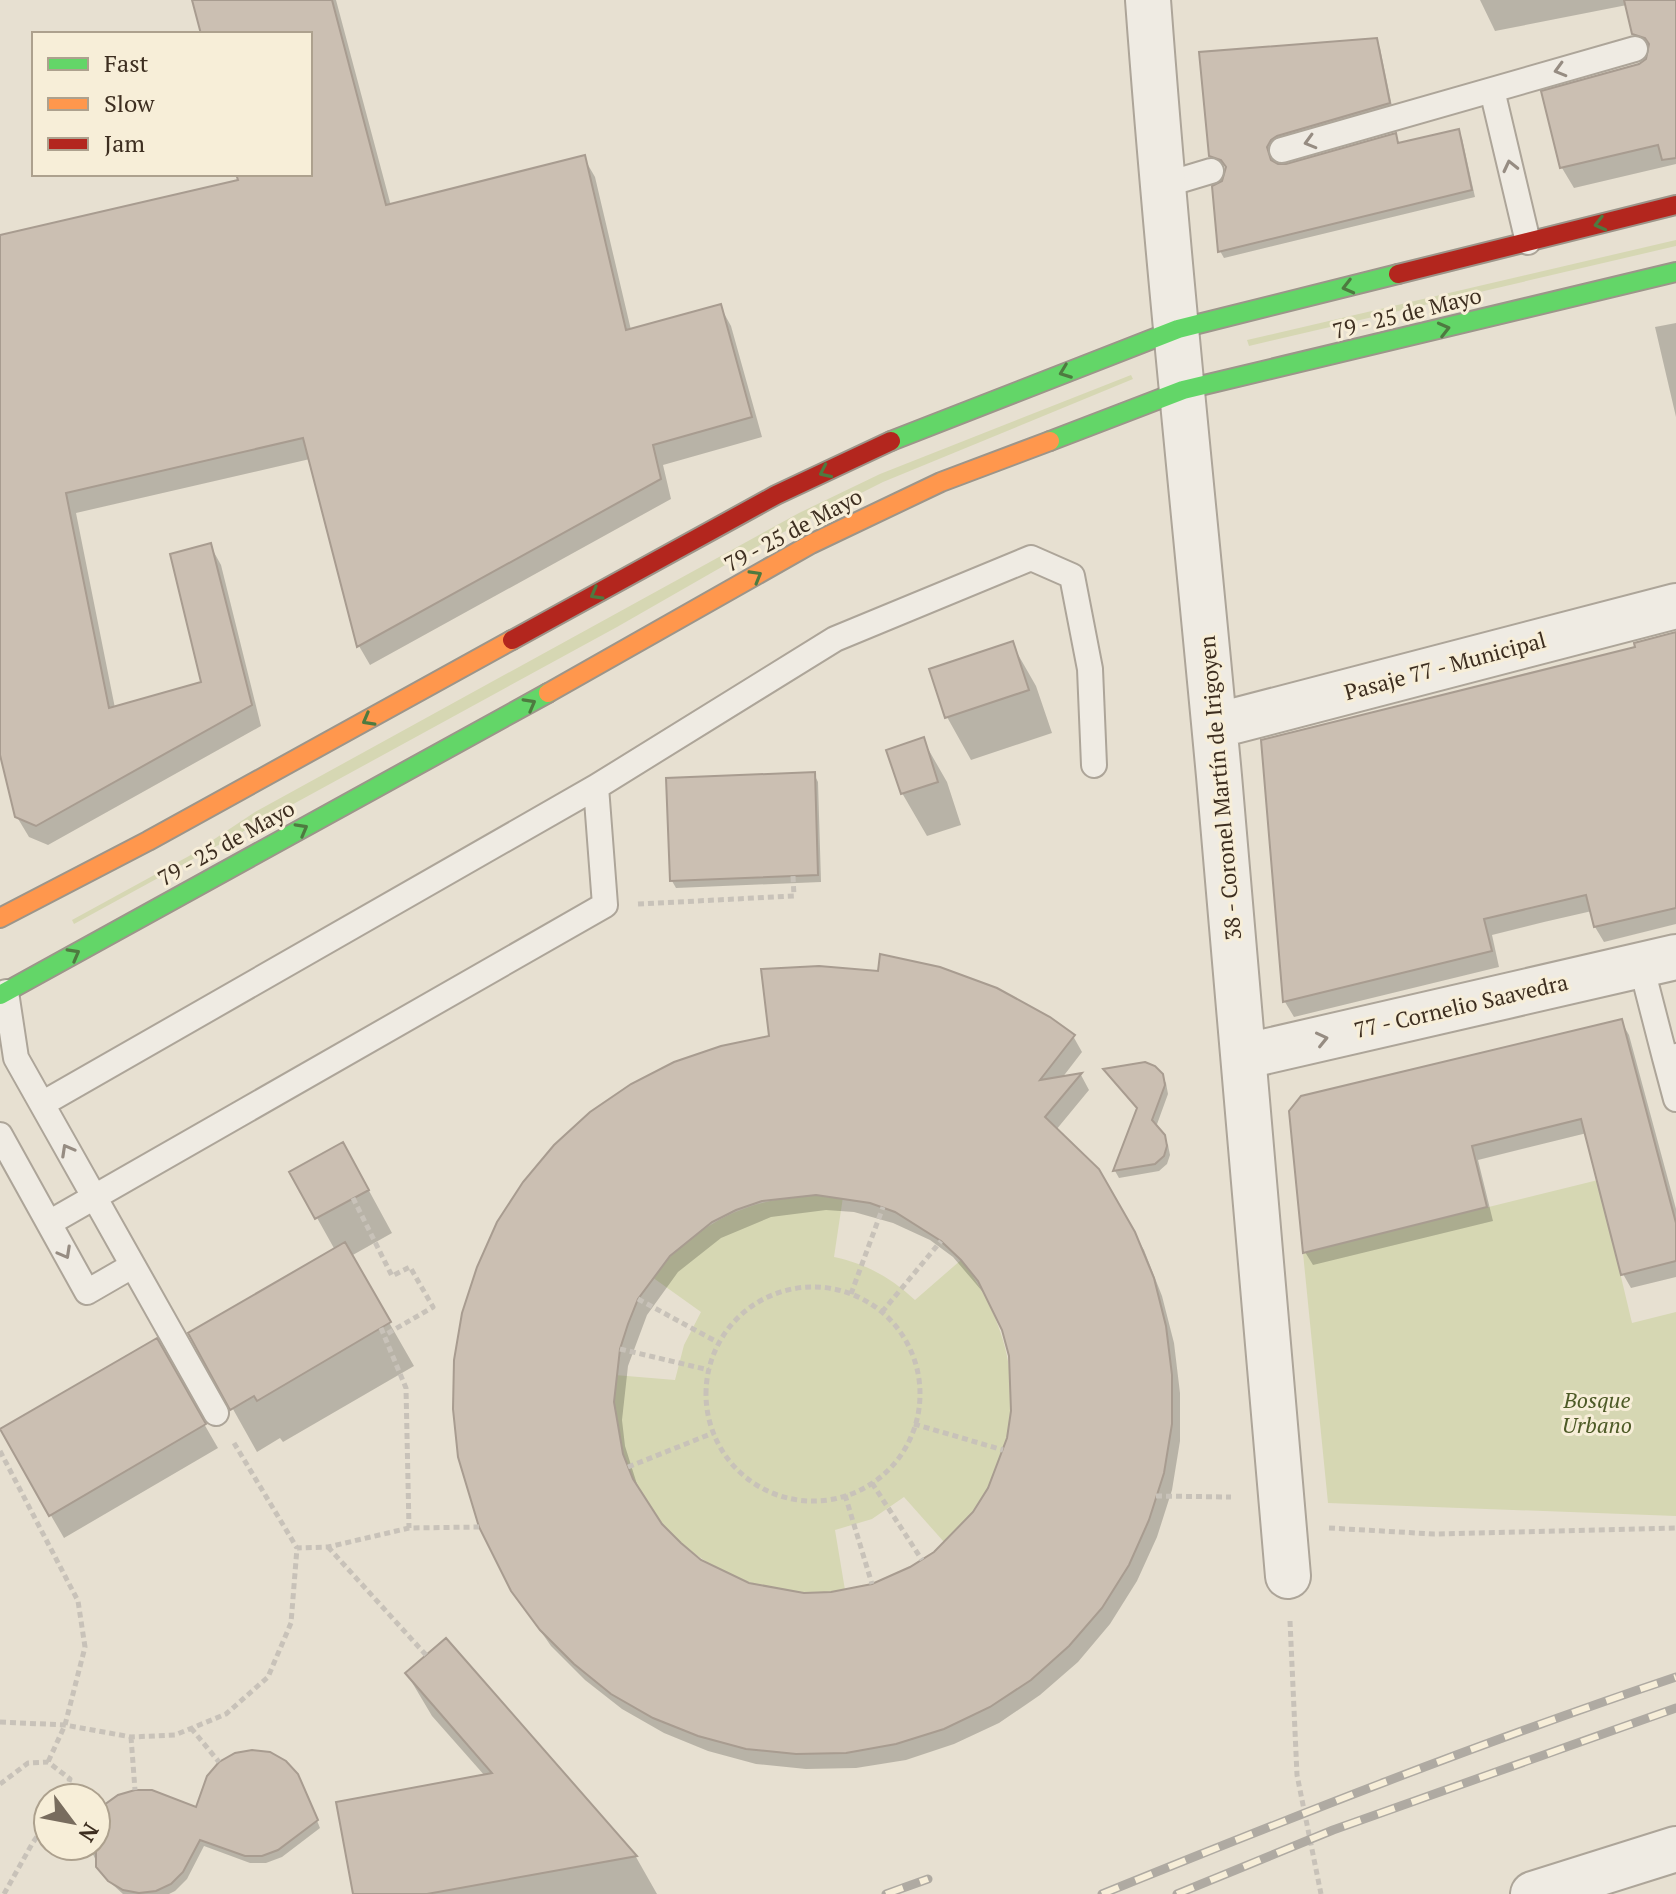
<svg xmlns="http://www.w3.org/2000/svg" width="1676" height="1894" font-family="'PT Serif',serif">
<rect width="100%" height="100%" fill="#e7e0d1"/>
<!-- green -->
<path fill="#d6d7b3" d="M1676,240V246L1249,346L1247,340Z
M1131,375L1133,379L883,482L776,536L617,627L74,924L72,920L189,856L255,812L799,513L880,474Z
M1598,1180L1632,1323L1676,1312V1516L1328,1503L1303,1253Z
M816,1195L843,1197L834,1257C867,1264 891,1278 915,1300L961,1260C1019,1334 1032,1431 974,1511C965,1522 954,1532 944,1542L904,1497L872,1519L835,1530L845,1590C749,1606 653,1548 623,1455C615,1429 614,1402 615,1375L675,1380L684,1345L701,1312L652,1277C699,1222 745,1199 816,1195Z"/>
<!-- shadow -->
<path fill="#0003" fill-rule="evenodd" d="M194,0H336L391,206L584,158L595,177L631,330L720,306L731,326L762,437L663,465L671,499L370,665L359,646L310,459L76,513L115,708L204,683L210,545L221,565L261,726L48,845L29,837L17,817L0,747V237L240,182L238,174H310V34H203Z
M1480,0H1676V164L1574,188L1562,168L1544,93L1640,65L1649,56L1646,55L1634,34L1627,5L1495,31Z
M1376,40L1380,48L1393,111L1274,148L1270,163L1285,167L1395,135L1400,145L1458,131L1462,138L1475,197L1224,258L1220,251L1224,182L1228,167L1216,163L1211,156Z
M1676,323V417L1655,327Z
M1676,634V924L1604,942L1595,927L1592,911L1544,922L1492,935L1499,967L1294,1017L1285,1002L1263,741L1638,649Z
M1012,644L1036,686L1052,733L971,760L947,717Z
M923,740L947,782L961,825L927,836L902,793Z
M814,774L818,782L821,882L676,888L672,881Z
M1621,1021L1629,1035L1676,1209V1277L1631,1288L1623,1274L1587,1133L1478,1160L1493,1221L1313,1265L1305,1252Z
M1073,1036L1082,1052L1062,1078L1081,1075L1089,1090L1056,1130L1097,1171L1144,1250L1162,1296L1174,1343L1180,1393V1441L1172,1490L1157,1537L1137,1581L1110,1624L1078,1662L1040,1695L999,1723L954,1744L906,1760L856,1768L806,1769L756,1764L708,1751L664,1733L622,1709L585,1680L551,1646L512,1590L464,1313ZM826,1210L854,1212L893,1223L930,1240L953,1257L993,1304L1011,1356L1013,1411L1009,1438L990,1489L974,1514L935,1554L886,1581L859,1590L804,1595L748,1585L700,1561L660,1525L641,1497L625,1446L622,1420L628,1366L647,1315L678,1272L721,1238L771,1217Z
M1106,1071L1161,1075L1166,1083L1168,1094L1156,1127L1168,1145L1170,1155L1167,1164L1159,1171L1119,1178L1115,1171L1138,1109Z
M292,1173L367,1187L392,1233L351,1256L414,1366L283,1442L280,1438L257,1452L191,1334L335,1250Z
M156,1341L218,1448L64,1538L2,1431Z
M446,1640L636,1857L657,1894H356L485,1776L432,1716L407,1674Z
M302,1784L320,1828L282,1857L266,1863H250L204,1846L187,1879L175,1891L169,1894H123L103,1876L92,1852V1846L197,1810Z"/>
<!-- building -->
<path fill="#cbbfb2" stroke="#a89c90" stroke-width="2" fill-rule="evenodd" d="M192,0H332L386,205L585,155L626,330L721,304L752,417L653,445L661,479L357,647L303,438L66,493L109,708L201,682L170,554L211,543L252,705L36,826L15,817L0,755V235L238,180L236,174H310V34H201Z
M1624,0H1676V158L1662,160L1658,145L1560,168L1541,91L1639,64L1646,59L1649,44L1645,38L1632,34Z
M1377,38L1390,103L1277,136L1271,140L1267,147L1271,160L1278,164H1286L1396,133L1398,143L1459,129L1472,190L1218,252L1212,186L1222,181L1226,167L1221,160L1209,156L1199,52Z
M1676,632V908L1594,927L1586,895L1484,919L1492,951L1283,1002L1261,740L1635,647L1634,643Z
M1013,641L1029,690L945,718L929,669Z
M924,737L938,782L901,794L886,750Z
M815,772L818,875L670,881L666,778Z
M880,954L940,967L997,988L1050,1017L1075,1035L1040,1080L1082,1073L1045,1117L1099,1169L1135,1232L1154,1278L1166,1326L1172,1375V1424L1164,1473L1149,1520L1129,1565L1102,1608L1069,1646L1031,1680L990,1707L944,1729L896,1744L846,1753L796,1754L746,1749L698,1736L653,1718L611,1694L574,1664L540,1630L511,1591L479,1527L458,1457L453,1409L454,1360L462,1313L477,1267L497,1222L523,1182L554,1145L590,1112L631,1084L674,1062L721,1046L769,1036L761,969L819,966L878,971ZM816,1195L870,1203L895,1212L941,1241L961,1260L978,1281L1002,1330L1009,1356L1011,1411L1007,1438L988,1488L973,1512L934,1552L910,1567L872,1584L831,1592L804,1593L749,1583L701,1560L681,1543L662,1524L633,1479L623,1454L614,1402L620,1349L628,1324L638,1299L670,1256L712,1222L736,1210L762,1201Z
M1622,1019L1676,1223V1261L1621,1275L1581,1119L1472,1146L1487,1207L1303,1253L1289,1111L1301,1096Z
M1145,1062L1155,1066L1163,1074L1165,1085L1152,1120L1165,1135L1167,1146L1164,1156L1155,1164L1113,1171L1137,1108L1103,1069Z
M343,1142L369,1190L315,1219L289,1172Z
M345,1242L391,1322L257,1401L254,1396L230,1410L188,1333Z
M157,1338L206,1424L49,1516L0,1429Z
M446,1638L637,1856L427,1894H353L336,1802L492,1773L405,1673Z
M252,1750L270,1752L286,1761L298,1774L318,1820L278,1850L262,1856H245L200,1840L183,1872L171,1884L156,1891L139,1893L123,1890L108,1881L96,1867V1816L104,1805L118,1795L135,1790H152L196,1807L207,1776L219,1762L235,1753Z"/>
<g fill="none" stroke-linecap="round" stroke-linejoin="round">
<!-- lane casing -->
<g stroke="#ada599" stroke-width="28">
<path id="lane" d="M1492,90L1528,242
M1282,150L1635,49
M1161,186L1211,171
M596,787L835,639L1031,558L1072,576L1090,669L1094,765
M1641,965L1665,1058
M6,992L16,1058L216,1413
M1676,1056L1665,1058L1676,1099
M42,1104L596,787L605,905L49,1223
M0,1135L87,1292L132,1266"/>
</g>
<!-- street casing -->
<g stroke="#ada599" stroke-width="48">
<path id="street" d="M1148,0C1167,259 1195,517 1219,776C1244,1042 1265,1309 1288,1576
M1215,726L1676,606
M1246,1056L1676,957
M1533,1894L1676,1849"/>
</g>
<!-- fast casing -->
<g stroke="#9c958a" stroke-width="22">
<path id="fast" d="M891,441L1178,329L1398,274
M1050,441L1183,390L1676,272
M0,995L548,693"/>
</g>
<!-- slow casing -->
<g stroke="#9c958a" stroke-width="22">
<path id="slow" d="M548,693L811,544L941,482L1050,441
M0,918L148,841L512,640"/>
</g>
<!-- jam casing -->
<g stroke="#9c958a" stroke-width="22">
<path id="jam" d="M1398,274L1676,205
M512,640L776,495L891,441"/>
</g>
<!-- path -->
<path stroke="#c8c2b9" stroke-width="5" stroke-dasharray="6 4" stroke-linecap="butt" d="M638,904L794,896L793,876
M353,1198L392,1276L410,1267L433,1307L385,1335
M706 1394a107 107 0 1 1 214 0a107 107 0 1 1-214 0Z
M851,1294L883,1207
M638,1299L719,1343
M882,1312L941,1241
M381,1328L406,1388L409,1528
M620,1349L709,1370
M914,1424L1003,1450
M234,1443L297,1548
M0,1451L78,1601L85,1647L65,1725L48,1762
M628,1467L713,1433
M872,1483L922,1560
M845,1495L872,1584
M1156,1496L1231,1497
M1329,1528L1434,1534L1676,1528
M328,1547L426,1655
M1290,1621L1297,1775L1321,1894
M0,1722L65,1725L131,1737L175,1735L226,1714L268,1677L291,1623L297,1548L328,1547L409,1528L479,1527
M191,1728L219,1762
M131,1737L135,1790
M0,1784L28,1763L48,1762L70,1779L63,1798
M4,1894L32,1844L48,1820"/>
<!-- lane -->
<use href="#lane" stroke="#efebe3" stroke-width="24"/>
<!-- street -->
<use href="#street" stroke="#efebe3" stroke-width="44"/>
<!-- fast -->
<use href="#fast" stroke="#63d668" stroke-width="18"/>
<!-- slow -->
<use href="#slow" stroke="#ff974d" stroke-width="18"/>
<!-- jam -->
<use href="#jam" stroke="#b3261e" stroke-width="18"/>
<!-- rail casing -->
<g stroke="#afaaa2" stroke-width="9">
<path id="rail" d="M886,1894L928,1879
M1102,1894C1292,1817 1482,1742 1676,1677
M1177,1894L1333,1830L1676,1708"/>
</g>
<!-- rail -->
<use href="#rail" stroke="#f7eed8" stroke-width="6" stroke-dasharray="18" stroke-linecap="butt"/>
</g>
<!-- one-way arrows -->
<defs><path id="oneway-chevron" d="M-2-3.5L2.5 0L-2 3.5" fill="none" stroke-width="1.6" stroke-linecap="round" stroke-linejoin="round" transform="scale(2)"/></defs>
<g stroke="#968c82">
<use href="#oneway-chevron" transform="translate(1560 70) rotate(164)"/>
<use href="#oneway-chevron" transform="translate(1310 142) rotate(164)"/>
<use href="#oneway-chevron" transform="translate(1510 166) rotate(-103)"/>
<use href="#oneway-chevron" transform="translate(1322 1039) rotate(-13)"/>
<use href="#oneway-chevron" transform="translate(67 1150) rotate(-119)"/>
<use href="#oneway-chevron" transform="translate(65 1253) rotate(61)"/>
</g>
<g stroke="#4e7a40">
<use href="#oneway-chevron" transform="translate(1600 224) rotate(166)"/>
<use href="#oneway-chevron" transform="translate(1348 287) rotate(166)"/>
<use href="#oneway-chevron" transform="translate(1444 329) rotate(-14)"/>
<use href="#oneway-chevron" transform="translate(1065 372) rotate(159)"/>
<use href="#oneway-chevron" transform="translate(825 472) rotate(155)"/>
<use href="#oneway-chevron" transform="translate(756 576) rotate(-30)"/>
<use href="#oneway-chevron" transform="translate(596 594) rotate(151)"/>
<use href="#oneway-chevron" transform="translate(530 704) rotate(-29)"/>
<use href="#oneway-chevron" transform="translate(368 720) rotate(151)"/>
<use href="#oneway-chevron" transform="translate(302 829) rotate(-29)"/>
<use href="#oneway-chevron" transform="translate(74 954) rotate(-29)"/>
</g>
<g text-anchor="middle" stroke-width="6" stroke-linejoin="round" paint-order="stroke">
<!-- street labels -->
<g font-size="22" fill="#3d2e20" stroke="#f7eed8">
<text transform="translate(1407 313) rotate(-14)" y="8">79 - 25 de Mayo</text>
<text transform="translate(793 530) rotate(-28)" y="8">79 - 25 de Mayo</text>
<text transform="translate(1445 666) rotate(-15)" y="8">Pasaje 77 - Municipal</text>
<text transform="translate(1220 788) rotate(-95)" y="8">38 - Coronel Martín de Irigoyen</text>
<text transform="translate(226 843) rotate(-29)" y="8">79 - 25 de Mayo</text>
<text transform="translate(1461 1006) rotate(-13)" y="8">77 - Cornelio Saavedra</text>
</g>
<!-- park labels -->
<g font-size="22" font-style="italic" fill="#4d5a26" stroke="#f7eed8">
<text x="1597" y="1408">Bosque<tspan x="1597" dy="25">Urbano</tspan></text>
</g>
</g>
<!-- legend -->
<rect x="32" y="32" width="280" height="144" fill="#f7eed8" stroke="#ada18e" stroke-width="2"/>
<rect x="48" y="58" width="40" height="12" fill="#63d668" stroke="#ada18e" stroke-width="2"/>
<text x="104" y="72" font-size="24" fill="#3d2e20">Fast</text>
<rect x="48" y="98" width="40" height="12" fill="#ff974d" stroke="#ada18e" stroke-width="2"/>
<text x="104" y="112" font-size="24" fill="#3d2e20">Slow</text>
<rect x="48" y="138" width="40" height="12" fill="#b3261e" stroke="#ada18e" stroke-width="2"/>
<text x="104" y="152" font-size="24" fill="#3d2e20">Jam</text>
<!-- north arrow -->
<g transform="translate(72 1822) rotate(122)"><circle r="38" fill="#f7eed8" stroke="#ada18e" stroke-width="2"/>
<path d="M0-6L14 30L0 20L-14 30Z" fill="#786c5e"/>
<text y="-12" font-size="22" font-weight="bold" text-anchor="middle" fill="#3d2e20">N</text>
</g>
</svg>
